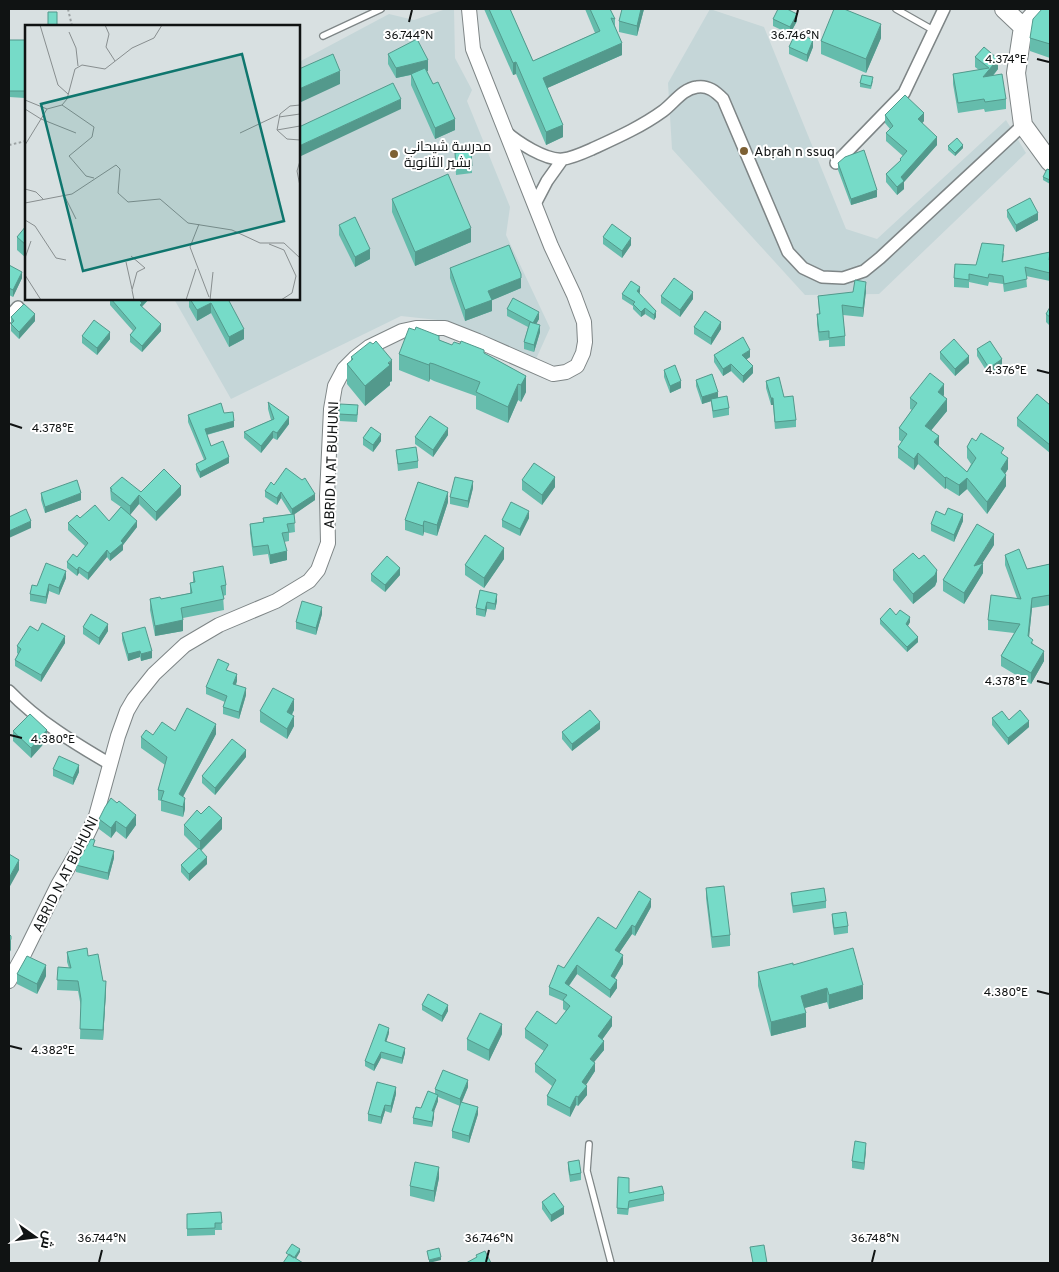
<svg xmlns="http://www.w3.org/2000/svg" width="1059" height="1272" font-family="Overpass,Cairo,sans-serif">
<rect width="100%" height="100%" fill="#d8e0e1"/>
<!-- built -->
<path fill="#c5d6d8" d="M446,9H454L455,58L472,90L467,101L510,207L506,235L550,328L536,359L447,321L401,316L231,399L174,299H299V62L389,14L414,20Z
M710,9L764,27L846,229L877,239L1006,120L1026,153L879,294L805,295L672,149L668,83Z"/>
<g fill="none" stroke-linecap="round" stroke-linejoin="round">
<!-- service casing -->
<g stroke="#7e8586" stroke-width="8">
<path id="service" d="M896,9L933,30
M323,36L381,9
M589,1144L587,1171L611,1263"/>
</g>
<!-- minor casing -->
<g stroke="#7e8586" stroke-width="14">
<path id="minor" d="M505,131C517,142 546,161 563,159C572,158 583,153 592,149C616,138 641,127 663,111C674,103 682,89 697,87C708,85 716,92 723,99L788,252L803,268L822,277L843,278L864,271L880,258L1023,125
M836,163L904,93L944,9
M535,204L547,181L562,160
M9,317L18,307
M9,691C38,721 74,743 110,764"/>
</g>
<!-- tertiary casing -->
<g stroke="#7e8586" stroke-width="16">
<path id="tertiary" d="M9,981L25,952L58,885L86,837L96,816L118,736L127,711L134,699L154,674L185,645L219,625L276,601L309,581L318,570L328,543L327,496L331,409L335,386L344,369L356,357L369,347L402,331L416,328H445L478,341L553,374L566,372L577,366L583,353L585,342L584,322L574,295L551,246L473,49L469,9"/>
</g>
<!-- primary casing -->
<g stroke="#7e8586" stroke-width="20">
<path id="primary" d="M1004,9L1023,27
M1039,9L1023,27L1016,73L1023,125L1050,162"/>
</g>
<!-- path -->
<path stroke="#9ba1a2" stroke-width="2" stroke-dasharray="2.5 2.5" stroke-linecap="butt" d="M68,9L72,26
M9,145L26,141"/>
<!-- service -->
<use href="#service" stroke="#fff" stroke-width="5.5"/>
<!-- minor -->
<use href="#minor" stroke="#fff" stroke-width="11"/>
<!-- tertiary -->
<use href="#tertiary" stroke="#fff" stroke-width="14"/>
<!-- primary -->
<use href="#primary" stroke="#fff" stroke-width="18"/>
</g>
<!-- wall -->
<path fill="#65bcac" d="M484,9H510L533,61L595,33L585,9H610L615,19V26L622,55L547,88L563,137L546,145L516,74L513,75Z
M644,9L637,36L619,32V21Z
M1050,9V58L1030,51V38Z
M773,19L797,21L790,34L773,26Z
M881,38L866,73L821,54V41Z
M9,40L26,49V78H25V98L9,97Z
M789,47H813L807,62L789,54Z
M388,54L428,71H427L433,84L455,130L435,139L411,85V75L396,78L388,64Z
M975,57L998,69L993,76L1006,99V109L985,112L984,109L958,113L953,84V74L979,70L975,67Z
M873,81L871,89L860,87V83Z
M885,115L924,121L922,123L937,145L904,182V189L897,195L886,182V174L900,161V159L903,156L886,141V133L890,129L885,123Z
M948,146L963,148L955,156L948,150Z
M455,153L472,166V173L456,175Z
M838,163L877,197L851,205L838,170Z
M1050,170V184L1043,180V177Z
M392,199L471,242L415,266L392,212Z
M1007,210L1038,220L1016,232L1007,217Z
M339,225L370,259L355,267L339,235Z
M26,226V258L17,250V237Z
M603,237L631,245L622,258L603,244Z
M1050,252V281L1026,276L1027,287L1004,292L1003,284L989,282L988,286L969,282V288L954,287V278L1004,253L1003,262Z
M9,265L22,278L13,297L9,295Z
M450,268L521,288L492,300V311L465,321L450,278Z
M866,291L863,317L843,315L845,336V346L829,347V340L819,341L817,324V314H819L818,296Z
M640,292L639,294L656,317L654,320L645,314L641,317L633,309V306L622,299V294Z
M661,296L693,299L680,317L661,303Z
M110,299H149L142,307L161,331L142,352L130,342V335L133,331L110,305Z
M189,299H228L244,339L229,347L211,313L197,321L189,307Z
M1050,307V326L1046,322V314Z
M507,309L539,319L536,324L540,332L534,352L524,349V342L528,327L507,316Z
M11,317L35,321L19,339L11,331Z
M694,327L721,329L711,345L694,334Z
M82,336L110,339L97,355L82,343Z
M439,340L452,345L484,353L526,376V392L521,402L518,400L508,423L476,409V396L434,381L430,379L429,382L399,370V354Z
M977,349L1002,366L989,375L977,356Z
M940,352L969,363L955,376L940,359Z
M714,355L750,357L746,360L753,373L743,383L731,371L723,376L714,362Z
M351,357L392,381L390,382V385L365,406L347,384V364L351,361Z
M664,370L681,388L670,393L664,377Z
M696,380L729,408V415L713,418L711,401L702,404L696,386Z
M766,381L784,397L796,420V427L775,429L773,405H771L766,388Z
M944,395L943,396L947,411L931,430L939,446L967,472L971,464L967,458V447L976,441L1004,455L1008,469L1005,474L1006,486L987,514L967,489L959,496L946,488L945,489L918,464L914,470L898,458V447L902,442L899,440V428L912,410L910,409V398Z
M268,402L289,424L277,440L273,438L261,453L244,438V432L271,420L268,409Z
M340,404L358,412L357,422L339,421Z
M1050,405V453L1017,426V418Z
M224,413L234,427L207,435L211,446L229,463L200,478L196,470V464L204,460L188,422V415Z
M448,435L433,457L415,444V437Z
M363,438L381,441L373,452L363,445Z
M396,450L418,461V468L398,471Z
M522,480L555,487L542,505L522,490Z
M274,485L315,500L294,514L295,532L289,533V541L284,542L287,560L270,564L268,554L253,556L250,533V524L263,522V518L291,514L281,498L277,505L265,497V491Z
M110,488L181,495L156,521L139,504L130,515L137,527L123,545V550L110,561L107,557L88,580L79,573L77,576L67,568V562L77,557L85,546L68,530V523L80,518L109,521L121,507L111,500Z
M473,488L468,508L450,504V497Z
M41,493L81,500L45,513L41,500Z
M448,502L437,536L424,532L423,536L405,530V520Z
M945,515L963,521L954,542L931,531V524Z
M529,518L520,536L502,527V520Z
M994,545L982,563L983,573L964,604L943,591V580Z
M1005,555L1027,569L1050,564V605L1032,608L1029,637L1044,661L1031,684L1001,666V656L1014,633L988,630V620L1017,598L1005,565Z
M504,559L484,588L465,575V565Z
M893,570L937,581L935,586L913,604L893,580Z
M193,572L226,585V595L223,596L224,610L183,618V631L155,636L150,610V599H161L190,593V583L193,582Z
M371,574L400,575L385,592L371,581Z
M66,578L59,595L49,591L46,604L30,601V594L37,586Z
M480,590L497,601L495,610L487,609L485,617L476,615V608Z
M322,614L316,635L296,629V622Z
M896,615L910,622L908,626L918,642L907,652L880,624V619Z
M83,627L108,631L99,645L83,634Z
M122,633L152,658L141,661L140,657L128,661L122,640Z
M65,643L41,682L15,666V660L18,654L17,653V646Z
M229,671L237,681L236,685L246,695L239,719L223,714V707L225,702L206,694V687Z
M294,710L292,715L294,726L287,739L260,722V711Z
M992,718L1009,720L1029,727L1008,745L992,725Z
M600,729L572,751L562,739V732Z
M13,731L47,740L31,758L13,741Z
M175,731L216,734L183,797L185,809L183,817L161,811V801L158,800V790L165,765L141,748V737Z
M246,757L215,795L202,783V776Z
M53,769L79,772L73,785L53,776Z
M117,803L136,825L126,839L116,831L111,838L99,829V819Z
M201,814L222,829L201,851L207,864L189,881L181,872V865L198,849L184,835V825Z
M95,846L114,858L108,880L76,872V865Z
M706,888L730,935V946L712,948L706,898Z
M791,893L826,901V908L793,913L791,900Z
M651,907L635,936L632,934L619,953L623,964L615,978L617,988L610,998L577,974L569,986L612,1026L602,1040L604,1050L594,1062L595,1071L586,1085L587,1095L578,1106L576,1105L570,1117L547,1105V1096L552,1086L535,1072V1064L544,1051L525,1038V1029L556,1024L566,1011L563,1009V1001L549,995V987L564,968Z
M832,914L848,926V933L834,935L832,921Z
M67,952L88,956L106,991L103,1040L80,1039L81,1007L78,991L57,990L58,967L69,968L67,962Z
M793,965L863,999L829,1009L827,1002L804,1008L806,1027L771,1036L758,986V972Z
M17,974L46,976L37,994L17,984Z
M422,1005L448,1011L442,1022L422,1010Z
M389,1033L386,1041L405,1053L402,1064L381,1058L374,1071L365,1066V1061Z
M502,1034L489,1061L467,1050V1039Z
M468,1087L462,1102L478,1114L469,1143L452,1138V1131L460,1106L438,1097V1101L434,1111V1117L432,1127L413,1124V1118L421,1108L435,1094V1089Z
M396,1094L391,1113L385,1111L381,1124L368,1121V1114Z
M866,1150L864,1170L852,1168V1161Z
M568,1162L581,1173V1180L570,1182L568,1169Z
M618,1177L629,1193L664,1194V1201L629,1208L628,1215L617,1214Z
M439,1178L434,1202L410,1196V1186Z
M542,1202L564,1214L551,1222L542,1209Z
M221,1212L222,1230H215V1235L187,1236V1214Z"/>
<!-- shaded-wall -->
<path fill="#53998c" d="M641,9H644L637,36V26Z
M797,14V21L790,34V27Z
M881,24V38L866,73V59Z
M813,40V47L807,62V55Z
M622,43V55L543,90V78Z
M998,59V69L983,87V77Z
M428,60V71L396,78V68Z
M516,62V74L513,75V63Z
M340,71V84L299,103V89Z
M401,99V109L299,157V146Z
M924,113V121L918,128V119Z
M455,119V130L435,139V128Z
M563,125V137L546,145V132Z
M937,137V145L904,182V189L897,195V187L901,177Z
M963,145V148L955,156V153Z
M877,190V197L851,205V199Z
M1038,213V220L1016,232V225Z
M471,228V242L415,266V252Z
M631,238V245L622,258V251Z
M370,249V259L355,267V257Z
M22,272V278L13,297V290Z
M521,278V288L488,302V291Z
M866,282V291L863,317V308Z
M640,287V292L637,297V291Z
M693,292V299L680,317V310Z
M143,299H149L142,306V310L140,305V301Z
M492,300V311L465,321V310Z
M211,303V313L197,321V310Z
M645,308V314L641,317V312Z
M656,311V317L654,320V315Z
M539,312V319L533,330V323Z
M35,314V321L19,339V332Z
M721,322V329L711,345V338Z
M161,324V331L142,352V346Z
M540,325V332L534,352V345Z
M244,329V339L229,347V337Z
M110,332V339L97,355V348Z
M750,350V357L742,362V355Z
M969,356V363L955,376V369Z
M1002,359V366L989,375V368Z
M392,360V381L390,382V385L365,406V386Z
M430,363V379L429,382V365Z
M731,364V371L723,376V369Z
M753,366V373L743,383V376Z
M526,376V392L521,402V385Z
M681,381V388L670,393V386Z
M518,384V400L508,423V407Z
M944,384V395L938,403V392Z
M718,392V399L702,404V397Z
M771,398H773V405H771Z
M947,399V411L925,438V426Z
M289,417V424L277,440V433Z
M234,421V427L205,435V429Z
M448,428V435L433,457V450Z
M273,431V438L261,453V446Z
M381,434V441L373,452V445Z
M939,436V447L934,442Z
M918,453V464L914,470V459Z
M229,457V463L200,478V472Z
M1008,458V469L1001,480V469Z
M1006,475V486L987,514V502Z
M555,477V487L542,505V495Z
M946,477V488L945,489V478Z
M967,478V489L959,496V485Z
M473,481V488L468,508V501Z
M181,486V495L156,521V512Z
M281,492V498L277,505V498Z
M448,492V502L437,536V525Z
M81,493V500L45,513V507Z
M315,494V500L292,516V509Z
M139,495V504L130,515V506Z
M529,511V518L520,536V529Z
M963,514V521L954,542V535Z
M31,521V528L9,538V531Z
M137,521V527L123,545V550L110,561V554Z
M424,521V532L423,536V526Z
M994,534V545L974,576V566Z
M504,548V559L484,588V578Z
M107,550V557L88,580V573Z
M287,551V560L270,564V555Z
M983,563V573L964,604V593Z
M79,567V573L77,576V570Z
M400,568V575L385,592V585Z
M937,570V581L935,586L913,604V594Z
M66,571V578L59,595V588Z
M49,584V591L46,604V597Z
M497,594V601L495,610V604Z
M1032,598V608L1028,647V636Z
M487,602V609L485,617V610Z
M322,607V614L316,635V628Z
M910,617V622L906,629V624Z
M183,620V631L155,636V626Z
M108,624V631L99,645V638Z
M65,636V643L41,682V675Z
M918,637V642L907,652V647Z
M140,651V657L128,661V654Z
M152,651V658L141,661V654Z
M1044,651V661L1031,684V673Z
M237,674V681L233,691V684Z
M246,688V695L239,719V712Z
M10,699V706L9,707V700Z
M294,699V710L287,723V712Z
M294,716V726L287,739V729Z
M1029,721V727L1008,745V738Z
M600,722V729L572,751V744Z
M216,724V734L179,804V794Z
M47,730V740L31,758V748Z
M246,750V757L215,795V788Z
M79,765V772L73,785V778Z
M185,798V809L183,817V807Z
M136,815V825L126,839V828Z
M222,818V829L200,851V841Z
M116,821V831L111,838V828Z
M114,851V858L108,880V873Z
M207,857V864L189,881V874Z
M19,860V870L9,888V878Z
M651,899V907L635,936V927Z
M632,925V934L615,959V950Z
M11,939V950L9,953V943Z
M623,955V964L611,984V976Z
M46,965V976L37,994V984Z
M577,965V974L565,991V983Z
M617,980V988L610,998V990Z
M106,981V991L103,1040V1030Z
M863,985V999L829,1009V995Z
M827,988V1002L801,1009V996Z
M448,1005V1011L442,1022V1016Z
M806,1013V1027L771,1036V1022Z
M612,1017V1026L598,1045V1036Z
M502,1024V1034L489,1061V1050Z
M389,1028V1033L385,1046V1041Z
M604,1041V1050L590,1067V1059Z
M405,1048V1053L402,1064V1058Z
M381,1052V1058L374,1071V1065Z
M595,1063V1071L582,1091V1082Z
M468,1080V1087L460,1106V1099Z
M587,1086V1095L578,1106V1097Z
M396,1087V1094L391,1113V1106Z
M438,1095V1101L432,1117V1111Z
M576,1096V1105L570,1117V1108Z
M385,1105V1111L381,1124V1117Z
M478,1107V1114L469,1143V1136Z
M434,1111V1117L432,1127V1122Z
M866,1143V1150L864,1170V1163Z
M439,1167V1178L434,1202V1191Z
M564,1207V1214L551,1222V1215Z
M300,1249V1252L294,1262V1258Z
M441,1257V1260L429,1263V1260Z"/>
<!-- building -->
<path fill="#76dbc8" stroke="#53998c" d="M489,9H510L533,61L600,31L590,9H610L615,19L611,18L622,43L543,78L563,125L546,132L516,62L513,63Z
M622,9H641L637,26L619,21Z
M778,9H787L797,14L790,27L773,19Z
M834,9H844L881,24L866,59L821,41Z
M1042,9H1050V44L1030,38L1033,19Z
M48,12H57V26H48Z
M796,32L813,40L807,55L789,47Z
M417,39L428,60L396,68L388,54Z
M9,40H26V71H25V91H9Z
M984,47L998,59L983,77L1002,74L1006,99L985,102L984,99L958,103L953,74L989,68L975,57Z
M333,54L340,71L299,89V69Z
M425,68L433,84L438,82L455,119L435,128L411,74Z
M862,75L873,77L871,86L860,83Z
M393,83L401,99L299,146V127Z
M905,95L924,113L918,119L937,137L901,177L904,181L897,187L886,174L901,160L900,159L907,151L886,133L893,126L885,115Z
M957,138L963,145L955,153L948,146Z
M864,150L877,190L851,199L838,163L845,157Z
M471,151L472,166L456,168L455,153Z
M1047,169L1050,170V180L1043,177Z
M448,174L471,228L415,252L392,199Z
M1030,198L1038,213L1016,225L1007,210Z
M355,217L370,249L355,257L339,225Z
M612,224L631,238L622,251L603,237Z
M26,226V245L17,237Z
M982,243L1004,245L1002,262L1050,252L1049,260H1050V273L1025,267L1027,279L1004,284L1003,276L989,274L988,278L969,274V280L954,278L955,264L976,265Z
M509,245L521,274V278L488,291L492,300L465,310L450,268Z
M9,265L22,272L13,290L9,288Z
M674,278L693,292L680,310L661,296Z
M855,280L866,282L863,308L842,305L845,336L829,338V331L819,332L817,314H820L818,296L853,292Z
M631,281L640,287L637,291L656,311L654,315L645,308L641,312L633,304L635,302L622,294Z
M513,298L539,312L533,323L507,309Z
M111,299H143L140,301L142,303L140,305L161,324L142,346L130,335L136,328Z
M190,299H228L244,329L229,337L211,303L197,310Z
M24,304L35,314L19,332L11,324L14,321L11,317Z
M1050,307V317L1046,314Z
M705,311L721,322L711,338L694,327Z
M94,320L110,332L97,348L82,336Z
M530,322L540,325L534,345L524,342Z
M416,327L439,336V340L452,345L454,342L460,344L461,341L484,350V353L526,376L521,385L518,384L508,407L476,392L480,382L434,364L430,363L429,365L399,354L409,328L415,330Z
M743,337L750,350L742,355L753,366L743,376L731,364L723,369L714,355Z
M954,339L969,356L955,369L940,352Z
M376,341L392,360L388,363L390,365L365,386L347,364L353,359L351,357L370,342L373,344Z
M990,341L1002,359L989,368L977,349Z
M675,365L681,381L670,386L664,370Z
M930,373L944,384L938,392L947,399L925,426L939,436L934,442L967,472L976,458L967,447L972,438L976,441L981,433L1004,448L1001,453L1008,458L1001,469L1006,475L987,502L967,478L959,485L946,477L945,478L918,453L914,459L898,447L907,434L899,428L917,403L910,398Z
M712,374L718,392L702,397L696,380Z
M779,377L784,397L793,396L796,420L775,422L773,398H771L766,381Z
M1037,394L1050,405V445L1017,418Z
M727,396L729,408L713,411L711,399Z
M268,402L289,417L277,433L273,431L261,446L244,432L274,419Z
M221,403L224,413L233,412L234,421L205,429L211,446L223,441L229,457L200,472L196,464L206,459L188,415Z
M340,404L358,405L357,415L339,414Z
M430,416L448,428L433,450L415,437Z
M371,427L381,434L373,445L363,438Z
M416,447L418,461L398,464L396,450Z
M534,463L555,477L542,495L522,480Z
M286,468L302,480L305,478L315,494L292,509L281,492L277,498L265,491L271,482L274,485Z
M164,469L181,486L156,512L139,495L130,506L111,491L112,489L110,488L122,477L141,492Z
M455,477L473,481L468,501L450,497Z
M77,480L81,493L45,507L41,493Z
M418,482L448,492L437,525L424,521L423,526L405,520Z
M511,502L529,511L520,529L502,520Z
M95,505L109,521L121,507L137,521L121,541L123,543L110,554L107,550L88,573L79,567L77,570L67,562L73,554L77,557L88,543L68,523L77,515L80,518Z
M948,508L963,514L954,535L931,524L936,511L945,515Z
M26,509L31,521L9,531V517Z
M294,514L295,523L287,524L289,532L282,533L287,551L270,555L268,545L253,547L250,524L264,522L263,518Z
M977,524L994,534L974,566L983,563L964,593L943,580Z
M485,535L504,548L484,578L465,565Z
M1019,549L1027,569L1050,564V595L1032,598L1028,636L1033,640L1031,643L1044,651L1031,673L1001,656L1020,624L988,620L991,595L1021,599L1005,555Z
M913,553L919,559L924,555L937,570L935,575L913,594L893,570Z
M387,556L400,568L385,585L371,574Z
M46,563L66,571L59,588L49,584L46,597L30,594L32,585L37,586Z
M223,566L226,585L221,586L224,599L181,608L183,620L155,626L150,599L160,597L161,599L192,593L190,583L195,582L193,572Z
M480,590L497,594L495,604L487,602L485,610L476,608Z
M302,601L322,607L316,628L296,622Z
M890,608L896,615L900,610L910,617L906,624L918,637L907,647L880,619Z
M91,614L108,624L99,638L83,627Z
M42,623L65,636L41,675L15,660L21,649L17,646L30,626L38,631Z
M145,627L152,651L141,654L140,651L128,654L122,633Z
M218,659L229,664L226,670L237,674L233,684L246,688L239,712L223,707L227,696L206,687Z
M273,688L294,699L287,712L294,716L287,729L260,711Z
M187,708L216,724L179,794L185,798L183,807L161,800L164,791L158,790L167,757L141,737L146,730L153,735L162,722L175,731Z
M590,710L600,722L572,744L562,732Z
M1020,710L1029,721L1008,738L992,718L1002,711L1009,720Z
M30,714L47,730L31,748L13,731Z
M232,739L246,750L215,788L202,776Z
M59,756L79,765L73,778L53,769Z
M111,798L117,803L119,801L136,815L126,828L116,821L111,828L99,819L105,807Z
M209,806L222,818L200,841L184,825L197,810L201,814Z
M91,839L95,840L93,846L114,851L108,873L76,865Z
M199,848L207,857L189,874L181,865Z
M9,854L19,860L9,878Z
M724,886L730,935L712,937L706,888Z
M824,888L826,901L793,906L791,893Z
M639,891L651,899L635,927L632,925L615,950L623,955L611,976L617,980L610,990L577,965L565,983L612,1017L598,1036L604,1041L590,1059L595,1063L582,1082L587,1086L578,1097L576,1096L570,1108L547,1096L556,1080L535,1064L548,1045L525,1029L537,1011L556,1024L570,1006L563,1000L567,995L549,987L558,965L564,968L598,917L616,929Z
M846,912L848,926L834,928L832,914Z
M9,934L11,936V939L9,943Z
M87,948L88,956L98,954L103,981H106L103,1030L80,1029L81,999L78,981L57,980L58,967L71,968L67,952Z
M853,948L863,985L829,995L827,988L801,996L806,1013L771,1022L758,972L793,963V965Z
M27,956L46,965L37,984L17,974Z
M428,994L448,1005L442,1016L422,1005Z
M480,1013L502,1024L489,1050L467,1039Z
M379,1024L389,1028L385,1041L405,1048L402,1058L381,1052L374,1065L365,1061Z
M443,1070L468,1080L460,1099L435,1089Z
M377,1082L396,1087L391,1106L385,1105L381,1117L368,1114Z
M428,1091L438,1095L432,1111H434L432,1122L413,1118L416,1107L421,1108Z
M461,1102L478,1107L469,1136L452,1131Z
M855,1141L866,1143L864,1163L852,1161Z
M579,1160L581,1173L570,1175L568,1162Z
M415,1162L439,1167L434,1191L410,1186Z
M618,1177L629,1178V1193L662,1186L664,1194L629,1201L628,1209L617,1208Z
M554,1193L564,1207L551,1215L542,1202Z
M221,1212L222,1223H215V1228L187,1229V1214Z
M292,1244L300,1249L294,1258L286,1253Z
M764,1245L767,1263H753L750,1247Z
M439,1248L441,1257L429,1260L427,1251Z
M485,1251L491,1263H466L477,1257L476,1255Z
M289,1254L303,1263H283Z"/>
<!-- ticks -->
<path fill="none" stroke="#101313" stroke-width="2" d="M409,22L412,10M795,22L798,10M1037,59L1049,62M1037,370L1049,373M10,424L22,428M1037,681L1049,684M10,735L22,738M1037,991L1049,994M10,1046L22,1049M99,1262L102,1250M486,1262L489,1250M872,1262L875,1250"/>
<!-- markers -->
<g fill="#7d6033" stroke="#fff" stroke-width="2">
<circle cx="744" cy="151" r="5"/>
<circle cx="394" cy="154" r="5"/>
</g>
<g text-anchor="middle" stroke-width="4" stroke-linejoin="round" paint-order="stroke">
<!-- poi labels -->
<g font-size="14" fill="#101313" stroke="#fff" text-anchor="start">
<text x="404" y="151">مدرسة شيحاني<tspan x="404" dy="16">بشير الثانوية</tspan></text>
<text x="754" y="156">Abṛah n ssuq</text>
</g>
<!-- street labels -->
<g font-size="14" fill="#101313" stroke="#fff">
<text transform="translate(331 465) rotate(-88)" y="5">ABRID N AT BUHUNI</text>
<text transform="translate(65 874) rotate(-63)" y="5">ABRID N AT BUHUNI</text>
</g>
</g>
<!-- overview -->
<g transform="translate(25 25)">
<rect width="275" height="275" fill="#d8e0e1"/>
<path fill="none" stroke="#888e8f" stroke-width="1" d="M15,0L33,60L43,69M80,0L84,9L81,22L90,36M44,7L51,23L53,41M0,75L22,84L37,80L42,74L50,44L57,40L80,44L107,23L129,13L137,0M37,80L69,102L67,112L44,131L61,151L69,153M275,80L265,81L255,89L252,105L262,114L275,115M0,84L16,94L22,84M254,92L275,89M252,105L275,101M215,108L253,90M0,120L16,94L51,108M275,136L272,146L275,161M0,164L11,167L18,174M40,172L51,194M0,178L47,169L91,140L95,144L93,168L103,177L135,174L163,198L207,205L235,218H259L275,233M0,195L10,201L31,233L41,235M174,199L165,222L184,272M244,219L259,225L271,251L267,268L256,275M106,231L120,243L112,247L107,265L109,275M0,233L6,216M101,237L107,264M0,250L16,275M161,275L171,244M185,275L188,247"/>
<path fill="#0f766e" fill-opacity="0.15" stroke="#0f766e" stroke-width="2.5" d="M217,29L259,196L58,246L16,79Z"/>
<rect width="275" height="275" fill="none" stroke="#101313" stroke-width="2.5"/>
</g>
<g font-size="12" text-anchor="middle" fill="#101313" stroke="#fff" stroke-width="4" stroke-linejoin="round" paint-order="stroke">
<text x="409" y="39">36.744°N</text>
<text x="795" y="39">36.746°N</text>
<text x="1006" y="63">4.374°E</text>
<text x="1006" y="374">4.376°E</text>
<text x="53" y="432">4.378°E</text>
<text x="1006" y="685">4.378°E</text>
<text x="53" y="743">4.380°E</text>
<text x="1006" y="996">4.380°E</text>
<text x="53" y="1054">4.382°E</text>
<text x="102" y="1242">36.744°N</text>
<text x="489" y="1242">36.746°N</text>
<text x="875" y="1242">36.748°N</text>
</g>
<!-- border -->
<rect width="1059" height="1272" fill="none" stroke="#101313" stroke-width="20"/>
<!-- north arrow -->
<g transform="translate(35 1237) rotate(104)" stroke="#ffffff" stroke-width="4" paint-order="stroke">
<path d="M0-4L9 19L0 12L-9 19Z" fill="#101313"/>
<text y="-8" font-size="14" font-weight="bold" text-anchor="middle" fill="#101313">ش</text>
</g>
</svg>
